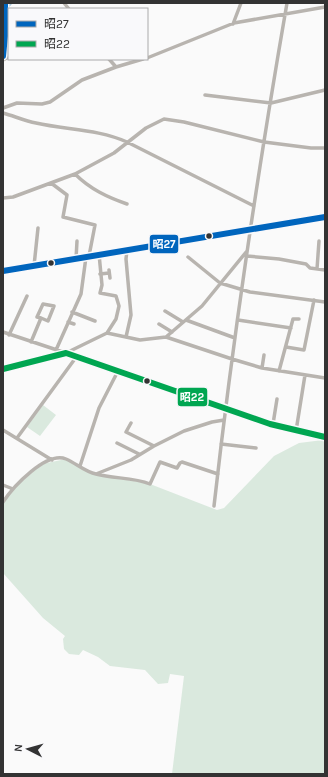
<svg xmlns="http://www.w3.org/2000/svg" width="328" height="777" font-family="Karla,'Noto Sans JP',sans-serif">
<rect width="100%" height="100%" fill="#fafafa"/>
<!-- green -->
<path fill="#dae9de" d="M43,405L56,415L40,436L27,427Z
M323,440H325V774H172L184,676L170,674L168,683L158,684L145,670L110,666L98,657L83,650L79,655L69,654L64,649L63,639L65,636L43,618L3,573V502L10,492L42,464L66,459L95,474L150,484L217,510L224,508L274,456L299,443Z"/>
<g fill="none" stroke-linecap="round" stroke-linejoin="round">
<!-- river -->
<path stroke="#a6c6da" stroke-width="6" d="M3,9L9,3"/>
<!-- minor -->
<path stroke="#b8b4af" stroke-width="3.5" d="M64,3L69,9
M233,24L241,3
M3,56L5,36V3
M147,58L234,23L325,7
M109,59L116,67
M3,60L7,58
M205,95L271,103L325,90
M3,108L17,103L42,104L50,102L82,80L116,67L143,59
M3,113C14,116 25,121 36,123C67,130 98,129 127,142L254,206
M75,174C90,189 107,197 127,204
M51,183L67,195L63,217L95,225L89,256
M3,198L13,197L75,174L114,153L146,128L164,119L184,122L264,142L311,148H325
M247,256L279,259L306,264L310,268L325,270
M188,257L220,283L250,292L325,302
M76,259L77,241
M34,266L38,228
M317,269L319,241
M109,270L110,278
M100,274L109,273
M165,311L183,322
M72,312L95,321
M186,320L235,338
M238,320L291,328
M68,322L74,324
M159,324L172,332
M3,332L66,353L107,333L116,319L119,306L116,296L100,293L102,285L99,254
M107,333L140,340L166,337L202,306L247,251
M9,335L27,296
M126,337L131,315L126,259L127,250
M166,337L232,359L262,368L325,378
M31,342L41,318L37,317L43,304L54,306L48,321L41,318
M286,347L304,350L314,300
M56,350L81,294L86,257
M262,368L264,355
M3,369L66,353L270,424L325,437
M279,371L293,319H299
M131,423L126,432L154,446
M273,424L277,399
M3,430L52,460
M296,431L305,375
M17,438L77,356
M117,443L139,454
M221,444L256,448
M80,466L99,408L118,371
M96,474L131,460L154,446L184,431L212,422L224,420
M3,485L13,489
M3,502C13,487 46,451 66,459C76,463 85,472 96,474C114,479 133,477 150,484L160,462L177,468L180,463L182,462L218,474
M214,506C233,337 258,170 287,3"/>
<!-- major -->
<path stroke="#bab8b3" stroke-width="4" d="M3,271L325,217"/>
<!-- bus-1 casing -->
<g stroke="#f9f9fb" stroke-width="9">
<path id="bus-1" d="M3,56L5,36V3
M3,271L325,217"/>
</g>
<!-- bus-2 casing -->
<g stroke="#f9f9fb" stroke-width="9">
<path id="bus-2" d="M3,369L66,353L270,424L325,437"/>
</g>
<!-- bus-1 -->
<use href="#bus-1" stroke="#0065bd" stroke-width="6"/>
<!-- bus-2 -->
<use href="#bus-2" stroke="#00a651" stroke-width="6"/>
</g>
<!-- markers -->
<g fill="#333" stroke="#f9f9fb" stroke-width="1.5">
<circle cx="209" cy="236" r="3.5"/>
<circle cx="51" cy="263" r="3.5"/>
<circle cx="147" cy="381" r="3.5"/>
</g>
<g stroke="#f9f9fb" stroke-width="1.5">
<rect x="149" y="234" width="30" height="20" rx="4" fill="#0065bd"/>
<rect x="177" y="387" width="31" height="20" rx="4" fill="#00a651"/>
</g>
<g font-size="11" text-anchor="middle" font-weight="bold" fill="#fff">
<text x="164" y="248">昭27</text>
<text x="192" y="401">昭22</text>
</g>
<!-- border -->
<rect width="328" height="777" fill="none" stroke="#333333" stroke-width="8"/>
<!-- legend -->
<rect x="8" y="8" width="140" height="52" fill="#f9f9fb" stroke="#aaaaab"/>
<rect x="16" y="21" width="20" height="6" fill="#0065bd" stroke="#aaaaab"/>
<text x="44" y="28" font-size="12" fill="#333333">昭27</text>
<rect x="16" y="41" width="20" height="6" fill="#00a651" stroke="#aaaaab"/>
<text x="44" y="48" font-size="12" fill="#333333">昭22</text>
<!-- north arrow -->
<g transform="translate(28 749) rotate(276)" stroke="#f9f9fb" stroke-width="3" paint-order="stroke">
<path d="M0-3L7 15L0 10L-7 15Z" fill="#333333"/>
<text y="-6" font-size="11" font-weight="bold" text-anchor="middle" fill="#333333">N</text>
</g>
</svg>
